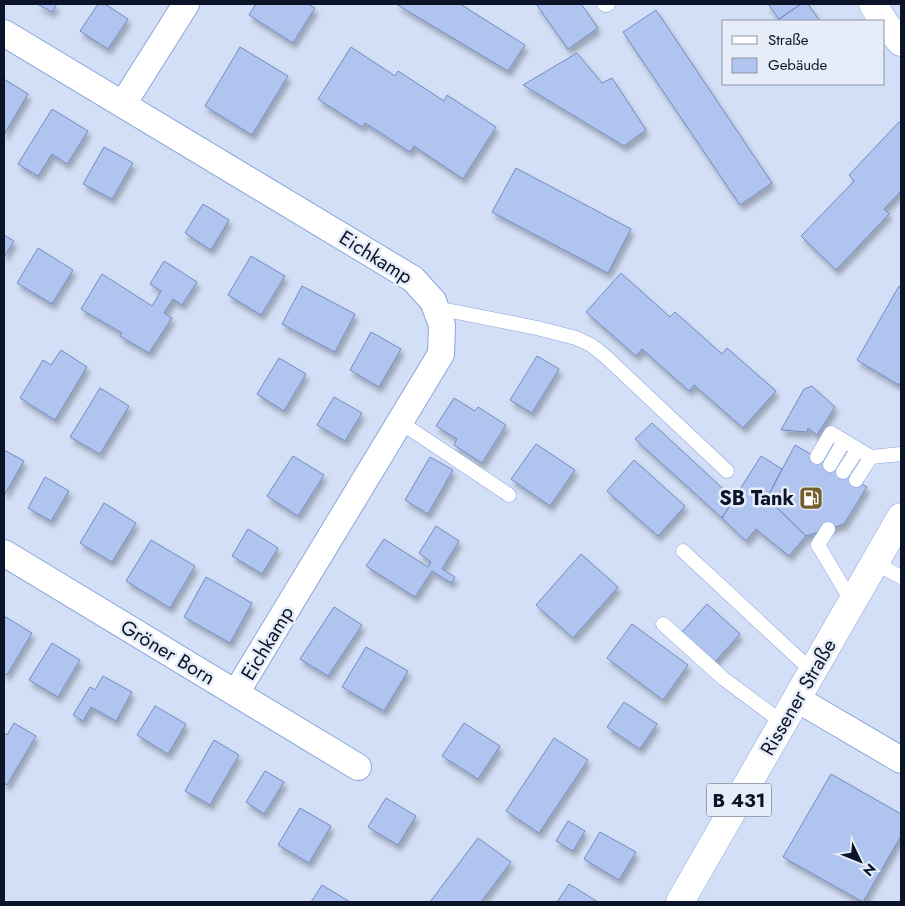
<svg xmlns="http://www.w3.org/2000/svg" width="905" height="906" font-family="Jost,sans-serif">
<defs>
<filter id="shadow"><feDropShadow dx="3" dy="5.5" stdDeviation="2.5" flood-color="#0004"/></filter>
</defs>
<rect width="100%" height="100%" fill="#d3dff6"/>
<!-- building -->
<path fill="#afc4ef" stroke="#728cc2" filter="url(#shadow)" d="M37,4H57L52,12Z
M98,4H105L128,19L108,49L80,31Z
M256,4H308L315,8L293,43L249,15Z
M396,4H460L525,45L508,71Z
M536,4H581L598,28L568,49Z
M768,4H801L779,19Z
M801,4H808L820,21H780L779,19Z
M656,10L772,183L740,205L623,32Z
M240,47L288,76L252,135L205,106Z
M351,47L395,76L398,71L444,101L447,95L496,127L463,179L414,146L410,152L365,123L362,127L318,99Z
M577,53L602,83L612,78L646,130L624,146L523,85Z
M4,79L28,94L4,135Z
M52,109L88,131L67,164L52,154L38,176L18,164Z
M899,122L901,124V191L884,209L889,214L836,270L801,236L854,181L849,175Z
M104,147L133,163L112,199L83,184Z
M516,168L631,229L608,273L492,212Z
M203,204L229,220L211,250L185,233Z
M4,235L14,241L4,257Z
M38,248L73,270L52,304L17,283Z
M251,256L285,276L261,315L228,295Z
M164,261L197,282L182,305L173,299L164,313L172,318L149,353L120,336L122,333L81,309L102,274L152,306L161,291L150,284Z
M621,273L670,317L675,312L722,354L727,348L776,391L743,428L694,385L689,391L642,349L636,356L586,312Z
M302,286L355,314L335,352L282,324Z
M899,286L901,288V382L899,385L857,360Z
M371,332L401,349L379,387L350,370Z
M61,350L87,367L55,420L20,398L43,360L51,365Z
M537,356L559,369L532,413L510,400Z
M279,358L306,374L284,411L257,394Z
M812,386L835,407L817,435L808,428L807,432L781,430L804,389Z
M100,388L129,406L100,454L70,437Z
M334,397L362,413L345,441L317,425Z
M454,398L475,411L478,407L506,425L482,463L454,445L457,439L436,426Z
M652,423L734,499L722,518L635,439Z
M536,444L575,470L550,506L511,479Z
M795,445L867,487L844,524L806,536L767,498Z
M4,450L24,461L5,494L4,493Z
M293,456L324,475L298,516L267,496Z
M761,456L782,469L767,498L806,536L789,556L756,529L746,541L722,518Z
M430,457L453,470L428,514L405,500Z
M634,460L685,506L658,536L607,491Z
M45,477L69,491L51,521L28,508Z
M104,503L136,523L112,562L80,543Z
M436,526L459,541L442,569L455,577L451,583L432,571L415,597L366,566L384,539L428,567L431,562L419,553Z
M248,529L278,548L262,574L232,556Z
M151,540L195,566L170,608L126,581Z
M581,554L618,587L573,638L536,605Z
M206,577L252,603L230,643L184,617Z
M707,604L740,634L714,663L681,633Z
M334,607L362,625L328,676L300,659Z
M4,616L32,633L7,675L4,673Z
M632,624L688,665L663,700L607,658Z
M52,643L80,660L58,697L29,680Z
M366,647L408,671L384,711L342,687Z
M103,676L132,692L116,721L91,707L83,721L73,715L90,687L95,690Z
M624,702L657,724L640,749L607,727Z
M155,706L186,724L168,754L137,735Z
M14,723L36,736L7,785L4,783V733L7,735Z
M464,723L500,746L478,779L442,756Z
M554,738L588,760L539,833L506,811Z
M214,740L239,755L210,805L185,791Z
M265,771L284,782L264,814L246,802Z
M831,774L901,814V836L863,902L783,857Z
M386,798L416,816L398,845L368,827Z
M300,808L331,826L309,863L278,845Z
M568,821L585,831L573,851L556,841Z
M600,832L636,852L619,880L584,859Z
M478,838L511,862L481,902H430Z
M569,884L598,902H557Z
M322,885L350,902H311Z"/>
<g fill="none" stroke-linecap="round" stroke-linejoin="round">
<!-- service casing -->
<g stroke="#8ba6dd" stroke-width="15">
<path id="service" d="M604,4L606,5L608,4
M436,308L537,328L576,338L591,345L605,356L727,471
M400,422L509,495
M817,457L831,433L871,457
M830,465L844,441
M843,472L858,449
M856,480L871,457L901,454
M828,529L818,545L852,602
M683,551L813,672
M875,563L901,577
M663,624L724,679L783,723"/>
</g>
<!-- minor casing -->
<g stroke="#8ba6dd" stroke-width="28">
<path id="minor" d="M4,33L413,279L433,301L442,325L441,354L236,693
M123,104L186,4
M4,553L358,767
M797,699L901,760"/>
</g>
<!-- tertiary casing -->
<g stroke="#8ba6dd" stroke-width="29">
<path id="tertiary" d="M873,4L885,24L901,42"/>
</g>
<!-- primary casing -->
<g stroke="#8ba6dd" stroke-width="29">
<path id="primary" d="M680,902L901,517"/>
</g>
<!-- service -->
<use href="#service" stroke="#fff" stroke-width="14"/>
<!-- minor -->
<use href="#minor" stroke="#fff" stroke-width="26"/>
<!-- tertiary -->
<use href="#tertiary" stroke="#fff" stroke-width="28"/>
<!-- primary -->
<use href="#primary" stroke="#fff" stroke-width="28"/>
</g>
<!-- icons -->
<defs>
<g id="fuel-square" transform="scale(1.25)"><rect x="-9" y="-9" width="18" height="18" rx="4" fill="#765f2f" stroke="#e6ecf8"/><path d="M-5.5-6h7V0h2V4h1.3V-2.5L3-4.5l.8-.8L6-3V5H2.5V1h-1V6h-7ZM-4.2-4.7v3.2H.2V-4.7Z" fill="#fff"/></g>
</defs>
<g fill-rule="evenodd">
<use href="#fuel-square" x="811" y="498"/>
</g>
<g text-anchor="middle" stroke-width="5" stroke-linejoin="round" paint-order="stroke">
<!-- shield labels -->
<rect fill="#e6ecf8" stroke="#4d5566" stroke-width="1" x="706.5" y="783.5" width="65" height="33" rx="4"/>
<g font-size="19" font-weight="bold" fill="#0b1428">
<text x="739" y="807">B 431</text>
</g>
<!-- street labels -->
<g font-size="20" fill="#0b1428" stroke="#e6ecf8">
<text transform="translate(376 257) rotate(32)" y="7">Eichkamp</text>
<text transform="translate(267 643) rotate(-59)" y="7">Eichkamp</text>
<text transform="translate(168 652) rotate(31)" y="7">Gröner Born</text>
<text transform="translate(798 697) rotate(-60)" y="7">Rissener Straße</text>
</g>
<!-- poi labels -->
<g font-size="20" font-weight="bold" fill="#0b1428" stroke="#e6ecf8" text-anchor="end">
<text x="794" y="505">SB Tank</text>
</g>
</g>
<!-- border -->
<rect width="905" height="906" fill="none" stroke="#0b1428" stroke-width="10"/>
<!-- legend -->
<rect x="722" y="20" width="162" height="65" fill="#e6ecf8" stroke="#8e96a5"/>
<rect x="732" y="36" width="25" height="8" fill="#ffffff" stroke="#8e96a5"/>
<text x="768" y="45" font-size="15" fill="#0b1428">Straße</text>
<rect x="732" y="58" width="25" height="15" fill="#afc4ef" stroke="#8e96a5"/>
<text x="768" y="70" font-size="15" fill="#0b1428">Gebäude</text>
<!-- north arrow -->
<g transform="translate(860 861) rotate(133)" stroke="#e6ecf8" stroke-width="4" paint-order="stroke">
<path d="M0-4L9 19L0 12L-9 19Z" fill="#0b1428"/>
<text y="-8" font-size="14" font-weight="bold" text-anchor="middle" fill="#0b1428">N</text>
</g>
</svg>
